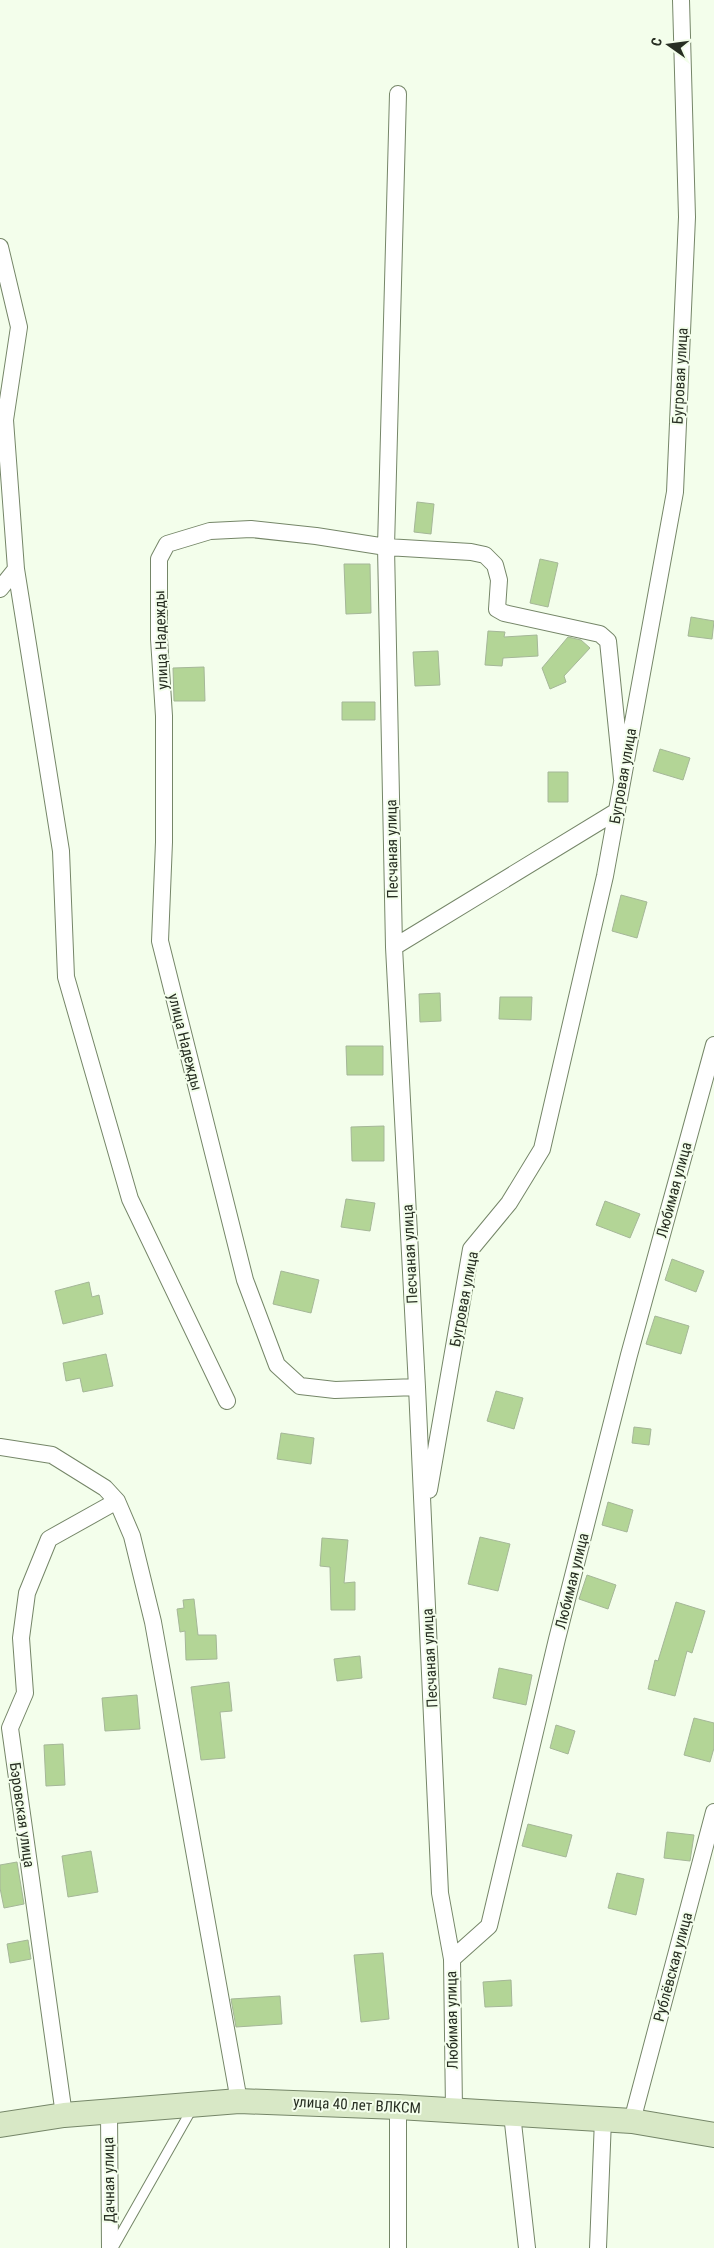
<svg xmlns="http://www.w3.org/2000/svg" width="714" height="2248" font-family="'Roboto Condensed',sans-serif">
<rect width="100%" height="100%" fill="#f3feeb"/>
<!-- building -->
<path fill="#b3d596" stroke="#a5b798" d="M417,502L434,504L431,534L414,532Z
M540,559L558,563L548,607L530,603Z
M344,564H370L371,613L346,614Z
M691,617L714,621L712,639L688,636Z
M488,631L505,632L504,637L537,635L538,656L503,658L502,666L485,665Z
M568,637L581,640L590,648L564,676L566,682L550,689L542,668Z
M438,651L440,685L415,686L413,652Z
M204,667L205,701H174L173,668Z
M342,702H375V720H342Z
M660,749L690,758L683,780L653,771Z
M548,772H568V802H548Z
M621,895L647,902L637,938L612,931Z
M440,993L441,1021L420,1022L419,994Z
M500,997H532L531,1020L499,1019Z
M346,1046H383V1075H347Z
M384,1126V1161H352L351,1127Z
M346,1199L375,1203L370,1231L341,1227Z
M605,1201L640,1214L630,1238L596,1225Z
M672,1259L704,1271L696,1292L665,1280Z
M281,1271L319,1280L311,1313L273,1304Z
M89,1282L92,1297L99,1295L103,1314L63,1324L55,1291Z
M655,1316L689,1326L681,1354L646,1344Z
M106,1354L113,1386L83,1392L80,1378L66,1381L63,1363Z
M496,1391L523,1398L514,1429L487,1421Z
M634,1427L651,1429L649,1445L632,1443Z
M281,1433L314,1438L311,1464L277,1459Z
M608,1502L633,1510L627,1532L602,1525Z
M480,1537L510,1544L498,1591L468,1584Z
M322,1538L348,1540L344,1583L355,1582V1610H331L330,1567L320,1566Z
M587,1575L616,1585L608,1609L579,1599Z
M194,1599L198,1635H216L217,1659L186,1660L185,1631L180,1632L177,1609L184,1608L183,1600Z
M676,1602L705,1611L692,1653L687,1651L675,1696L648,1689L655,1660L658,1661Z
M360,1656L362,1678L337,1681L334,1659Z
M499,1668L532,1675L526,1705L493,1698Z
M229,1682L232,1711L220,1712L225,1758L201,1760L191,1687Z
M137,1695L140,1729L105,1731L102,1698Z
M694,1718L714,1723V1748L710,1762L684,1755Z
M556,1725L575,1731L568,1754L550,1748Z
M63,1744L65,1785L46,1786L44,1745Z
M528,1824L572,1835L566,1857L522,1846Z
M667,1832L694,1835L690,1861L664,1858Z
M91,1851L98,1892L68,1897L62,1856Z
M17,1862L24,1904L4,1908L0,1888V1865Z
M617,1873L644,1879L636,1915L608,1908Z
M28,1940L31,1959L10,1963L7,1944Z
M383,1953L389,2019L361,2022L354,1955Z
M511,1980L512,2006L485,2007L483,1982Z
M280,1996L282,2024L236,2027L231,1999Z"/>
<g fill="none" stroke-linecap="round" stroke-linejoin="round">
<!-- lane casing -->
<g stroke="#758668" stroke-width="11">
<path id="lane" d="M113,2248L193,2107"/>
</g>
<!-- street casing -->
<g stroke="#758668" stroke-width="18">
<path id="street" d="M398,94L386,547L394,947L417,1387L440,1893L452,1959
M0,247L19,327L5,420L16,569L61,851L66,977L130,1199L227,1401
M0,589L16,569
M394,947L617,811
M417,1387L335,1390L300,1386L277,1365L245,1280L160,941L164,842V716L159,639V559L167,544L210,531L251,529L316,536L386,547L471,552L485,555L495,565L499,580L497,609L504,613L600,634L608,641L622,779
M0,1447L52,1455L105,1488L117,1501L132,1536L153,1622L239,2101
M429,1490L471,1249L509,1203L542,1149L605,876L675,492L687,217L681,0
M398,2107V2248
M454,2110L452,1959L489,1926L557,1639L629,1355L714,1045
M109,2111L110,2248
M512,2114L527,2248
M64,2115L10,1728L25,1693L21,1638L27,1593L49,1539L117,1501
M632,2121L714,1812
M598,2248L603,2119"/>
</g>
<!-- secondary casing -->
<g stroke="#758668" stroke-width="26">
<path id="secondary" d="M0,2125L64,2115L239,2101L398,2107L632,2121L714,2135"/>
</g>
<!-- lane -->
<use href="#lane" stroke="#fff" stroke-width="9"/>
<!-- street -->
<use href="#street" stroke="#fff" stroke-width="16"/>
<!-- secondary -->
<use href="#secondary" stroke="#d8e8c6" stroke-width="24"/>
</g>
<g text-anchor="middle" stroke-width="4" stroke-linejoin="round" paint-order="stroke">
<!-- street labels -->
<g font-size="15" fill="#282f23" stroke="#f3feeb">
<text transform="translate(680 376) rotate(-87)" y="5">Бугровая улица</text>
<text transform="translate(161 640) rotate(-92)" y="5">улица Надежды</text>
<text transform="translate(623 776) rotate(-80)" y="5">Бугровая улица</text>
<text transform="translate(392 849) rotate(-91)" y="5">Песчаная улица</text>
<text transform="translate(185 1042) rotate(76)" y="5">улица Надежды</text>
<text transform="translate(674 1190) rotate(-75)" y="5">Любимая улица</text>
<text transform="translate(410 1254) rotate(-93)" y="5">Песчаная улица</text>
<text transform="translate(464 1299) rotate(-79)" y="5">Бугровая улица</text>
<text transform="translate(572 1581) rotate(-76)" y="5">Любимая улица</text>
<text transform="translate(430 1658) rotate(-93)" y="5">Песчаная улица</text>
<text transform="translate(22 1815) rotate(82)" y="5">Бэровская улица</text>
<text transform="translate(673 1967) rotate(-75)" y="5">Рублёвская улица</text>
<text transform="translate(452 2020) rotate(-91)" y="5">Любимая улица</text>
<text transform="translate(357 2105) rotate(3)" y="5">улица 40 лет ВЛКСМ</text>
<text transform="translate(109 2180) rotate(-91)" y="5">Дачная улица</text>
</g>
</g>
<!-- north arrow -->
<g transform="translate(669 45) rotate(284)" stroke="#f3feeb" stroke-width="4" paint-order="stroke">
<path d="M0-4L9 19L0 12L-9 19Z" fill="#282f23"/>
<text y="-8" font-size="14" font-weight="bold" text-anchor="middle" fill="#282f23">С</text>
</g>
</svg>
